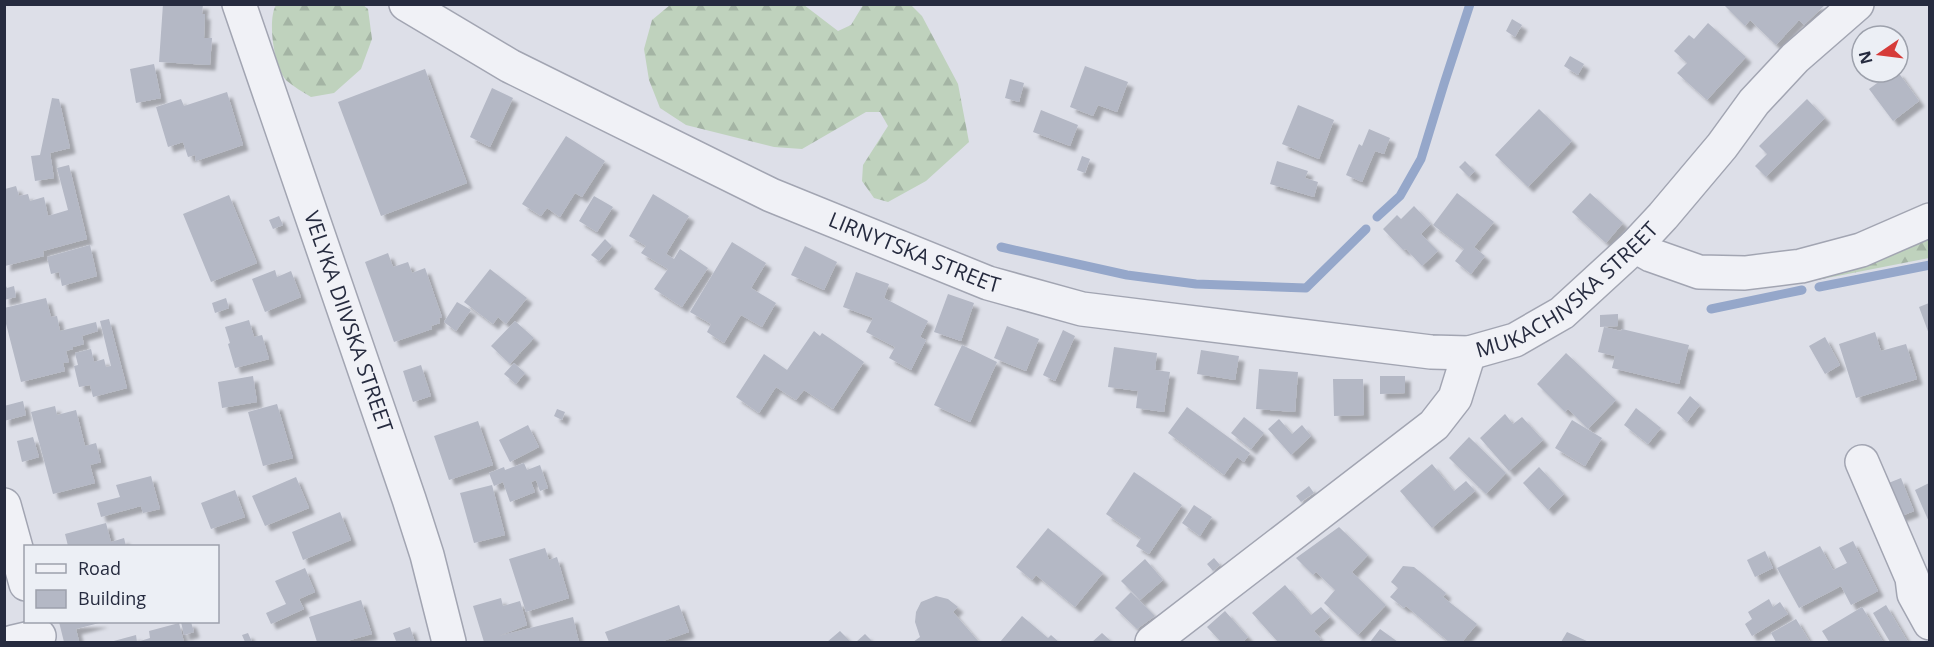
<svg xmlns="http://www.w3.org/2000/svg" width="1934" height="647" font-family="'Open Sans',sans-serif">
<defs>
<pattern id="forest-firs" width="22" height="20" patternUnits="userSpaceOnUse" patternTransform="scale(1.5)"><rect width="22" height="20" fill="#bfd2bd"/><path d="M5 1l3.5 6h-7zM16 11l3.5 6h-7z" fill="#a4b4a4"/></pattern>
<filter id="shadow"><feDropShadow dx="5.5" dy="5.5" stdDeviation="1.5" flood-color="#0004"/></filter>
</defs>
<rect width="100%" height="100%" fill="#dddfe8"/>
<!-- forest -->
<path fill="url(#forest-firs)" d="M276,5L362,4L368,9L372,39L361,69L334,93L311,97C303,92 294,87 287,81C274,69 267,20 276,5Z
M670,5H804L838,31L851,25L863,5H911L922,16L958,84L969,142L926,181L888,202L874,198L862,181L863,165L888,126L880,112H866L802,149L774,147L686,125L660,108L649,80L644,49L652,20Z
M1929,228V258L1817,280L1815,271Z"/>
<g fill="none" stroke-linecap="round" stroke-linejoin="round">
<!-- stream -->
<path stroke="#95a7ca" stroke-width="9" d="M1377,217L1400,196L1421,159L1444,84L1470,4
M1001,247L1127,275L1196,284L1306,288L1366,229
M1819,287L1930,265
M1711,309L1802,290"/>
</g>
<!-- building -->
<path fill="#b4b8c5" filter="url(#shadow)" d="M163,4H203L202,14H205L204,38H212L210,65L159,62Z
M1723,4H1826L1804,25L1799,20L1776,45L1750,20L1745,26Z
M1512,19L1522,25L1515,37L1506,31Z
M1708,23L1746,57L1707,100L1677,73L1687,63L1674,51L1689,35L1694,39Z
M1570,56L1584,64L1578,75L1564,66Z
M154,64L161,98L136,103L130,69Z
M1085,66L1128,82L1117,112L1098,105L1093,116L1070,107Z
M425,69L467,183L381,216L338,102Z
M1892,72H1898L1919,101L1893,121L1869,89Z
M1010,79L1024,83L1019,102L1005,98Z
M492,88L513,98L490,147L470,137Z
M227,92L243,145L196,161L195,155L188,157L183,142L168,147L156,107L181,99L184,106Z
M52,98L59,99L70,148L50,153L54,178L35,181L31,156L40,155Z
M1807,99L1825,118L1766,177L1755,166L1767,154L1759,146Z
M1298,105L1334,120L1319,159L1282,144Z
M1539,109L1572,141L1528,187L1495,155Z
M1041,110L1078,125L1070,146L1033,132Z
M1369,129L1390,138L1384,154L1375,151L1362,182L1346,175L1359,144L1362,146Z
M566,136L605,161L582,197L575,193L560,217L547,208L541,216L522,204Z
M1082,156L1090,159L1085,173L1077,170Z
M1277,161L1308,171L1305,178L1318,182L1314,197L1270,184Z
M1465,161L1475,171L1469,177L1459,167Z
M69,165L87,239L43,251L44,256L5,266V189L16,186L19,196L28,194L30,201L44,197L48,216L68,210L57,168Z
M1457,193L1494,222L1474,247L1485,256L1471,274L1455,261L1464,249L1433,225Z
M1590,193L1623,223L1606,243L1572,212Z
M653,194L689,216L666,254L674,259L680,249L708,268L682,307L654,289L668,269L641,253L646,246L629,236Z
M229,195L257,263L211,282L183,214Z
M594,196L613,207L597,232L579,221Z
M1414,206L1431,224L1421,234L1438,251L1422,266L1406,249L1403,250L1383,229L1397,215L1401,219Z
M279,216L283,225L273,229L269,220Z
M605,239L612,246L599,261L591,255Z
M732,242L766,263L751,288L776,303L762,327L741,315L724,343L707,332L711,324L690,312Z
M90,245L97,276L62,286L59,272L51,274L47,257Z
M805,246L837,262L824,290L791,275Z
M388,253L393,267L408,262L412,273L425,268L442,317L439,318L440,323L431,326L432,329L394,342L365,262Z
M490,269L527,298L506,324L498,317L493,324L464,302Z
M275,270L277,277L291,271L301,297L265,312L252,279Z
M856,272L889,284L884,298L928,321L920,337L926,340L911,370L889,358L895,347L866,332L873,318L843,307Z
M4,282L7,288L14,286L16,297L4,300Z
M948,294L974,303L961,341L934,332Z
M46,298L51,317L57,316L60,331L96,322L98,331L82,336L84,344L73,347V349L66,351L69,362L63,363L65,371L21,382L4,316V308Z
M226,298L229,308L215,313L212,303Z
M457,302L471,310L456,331L444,322Z
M1929,303V334L1919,307Z
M1618,314V326L1600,327V315Z
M109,319L127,388L93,397L90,385L79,387L74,366L78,365L75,353L91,349L94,362L104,359L106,367L111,366L100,321Z
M249,320L254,337L262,335L269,359L235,368L228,344L230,343L225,327Z
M515,321L534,338L510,364L491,346Z
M1007,326L1039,339L1026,371L994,358Z
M1604,327L1621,331L1622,329L1689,345L1679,384L1612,368L1615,356L1598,352Z
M1063,330L1075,336L1055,381L1043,375Z
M814,331L820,336L822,333L864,362L833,409L804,390L796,400L776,387L759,413L736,397L764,354L787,370Z
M1875,332L1881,351L1906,344L1917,379L1856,398L1839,344Z
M1825,337L1840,365L1825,374L1809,346Z
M962,345L997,362L970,422L934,405Z
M1114,347L1157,353L1155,370L1170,372L1164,412L1136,408L1138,391L1108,387Z
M1201,350L1239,356L1235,380L1197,374Z
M1566,353L1616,400L1588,429L1568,409L1565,412L1537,384Z
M514,363L525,373L516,384L504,374Z
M421,365L431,396L413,402L403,371Z
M1259,369L1298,372L1295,412L1256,409Z
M253,376L257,402L222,408L218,382Z
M1380,376H1405V393L1380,394Z
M1333,379H1363L1364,415L1334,416Z
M1690,396L1700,405L1687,422L1677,413Z
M23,401L26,415L4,421V406Z
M277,404L293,458L263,466L248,412Z
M55,406L57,415L76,410L85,446L96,443L101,462L90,465L95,483L53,494L31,412Z
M1187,407L1250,453L1244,462L1237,457L1224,475L1168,433Z
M1636,408L1661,428L1648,444L1624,425Z
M557,409L565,412L562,420L554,416Z
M1505,414L1513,424L1522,417L1543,440L1509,471L1480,438Z
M1244,417L1264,433L1251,449L1231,433Z
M1279,419L1292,434L1302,425L1311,436L1291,455L1268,429Z
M1572,420L1602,438L1585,466L1555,448Z
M478,421L493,465L449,480L434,436Z
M528,425L539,447L510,462L499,440Z
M33,437L39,457L22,462L17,441Z
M1469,437L1506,473L1486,494L1449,458Z
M524,463L527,470L540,465L548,488L540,491L536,480L531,482L535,492L510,502L503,482L494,486L489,473L504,467L505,470Z
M1432,464L1454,491L1466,481L1475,491L1432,528L1400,491Z
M1539,467L1564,494L1548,510L1523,483Z
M1134,472L1182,505L1149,554L1136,546L1141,538L1106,514Z
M151,476L160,509L143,513L141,506L101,517L97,503L120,497L116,485Z
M296,477L309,508L265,526L252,496Z
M1901,478L1914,511L1899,517L1886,484Z
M1929,483V522L1915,490Z
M492,485L505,535L474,543L460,493Z
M1309,486L1314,493L1301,502L1296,496Z
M235,490L245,517L211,529L201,503Z
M1194,505L1212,517L1200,536L1182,523Z
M340,512L351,540L303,560L292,532Z
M106,523L111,542L124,538L126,546H68L65,534Z
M1339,527L1368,555L1352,572L1386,605L1358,635L1324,603L1335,590L1316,572L1313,575L1296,558Z
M1048,528L1103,573L1075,607L1036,575L1032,580L1016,567Z
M1853,541L1878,591L1851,605L1841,586L1799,608L1777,568L1820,546L1833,570L1847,563L1839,548Z
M545,548L549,560L557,557L569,598L526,612L509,559Z
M1765,551L1773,568L1755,577L1747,560Z
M1214,558L1220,565L1213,571L1207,564Z
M1145,559L1163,580L1140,600L1121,581Z
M1403,566L1414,567L1446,593L1443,597L1477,624L1462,642H1449L1406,606L1404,608L1390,597L1398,588L1391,582Z
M305,568L315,592L299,599L304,609L271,624L266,613L286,604L275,581Z
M1285,585L1311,615L1321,607L1330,617L1314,631L1321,639L1316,642H1278L1252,613Z
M1131,592L1155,616L1137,629L1115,608Z
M936,596L948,599L958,607L953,612L979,642H913L920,637L915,622L916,612L921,602Z
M501,598L503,606L520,601L527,625L499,636L573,617L579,642H484L473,606Z
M1769,599L1773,607L1780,602L1788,614L1752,636L1745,624L1752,619L1748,612Z
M361,600L372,634L343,642H317L309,617Z
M679,605L689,632L660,642H609L605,632Z
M1886,605L1908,642H1890L1873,613Z
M1862,607L1883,642H1829L1822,631Z
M1225,611L1248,637L1243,642H1221L1207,627Z
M1022,616L1048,638L1051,635L1059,642H1000Z
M1796,619L1810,642H1776L1771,633Z
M59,622H103L76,629L79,641L64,642Z
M181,622H191L194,632L184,635Z
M179,623L184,642H110L136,635L137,642L150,638L149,631Z
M410,627L415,642H391L396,641L393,633Z
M1380,629L1398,642H1370Z
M840,631L851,642H827Z
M1567,632L1589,642H1561Z
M248,633L252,642H245L242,635Z
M1102,633L1112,642H1092Z
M865,634L873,642H856Z"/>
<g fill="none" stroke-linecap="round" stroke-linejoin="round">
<!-- minor casing -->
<g stroke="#a2a5b2" stroke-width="36">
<g id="minor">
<path id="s1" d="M239,4L409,499L427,555L449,642"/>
<path id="s2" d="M406,4L510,66L771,195L988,283L1082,309L1431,352L1469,353L1515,340L1562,313L1635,246L1663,216L1722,146L1754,102L1795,58L1857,4"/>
<path d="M1635,246L1651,255L1699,272L1745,273L1801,266L1861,250L1930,220"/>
<path d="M1862,462L1912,578L1914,594L1930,623"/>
<path d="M4,505L26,584"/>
<path d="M13,642L39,636"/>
<path d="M1152,642L1434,425L1455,398L1469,353"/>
</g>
</g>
<!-- minor -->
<use href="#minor" stroke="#f0f1f6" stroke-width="33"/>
</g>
<g text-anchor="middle" stroke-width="5" stroke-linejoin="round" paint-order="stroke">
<!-- street labels -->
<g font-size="21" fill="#262b3f" stroke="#eceff5">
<text dy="7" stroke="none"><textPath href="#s2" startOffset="567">LIRNYTSKA STREET</textPath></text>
<text dy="7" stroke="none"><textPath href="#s2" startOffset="1252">MUKACHIVSKA STREET</textPath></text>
<text dy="7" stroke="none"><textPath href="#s1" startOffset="336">VELYKA DIIVSKA STREET</textPath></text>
</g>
</g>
<!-- border -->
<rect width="1934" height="647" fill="none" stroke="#262b3f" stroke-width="12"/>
<!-- legend -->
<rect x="24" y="545" width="195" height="78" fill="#eceff5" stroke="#9da1ac" stroke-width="1.5"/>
<rect x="36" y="564" width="30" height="9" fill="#f0f1f6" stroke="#9da1ac" stroke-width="1.5"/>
<text x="78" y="575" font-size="18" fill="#262b3f">Road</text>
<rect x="36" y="590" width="30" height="18" fill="#b4b8c5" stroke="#9da1ac" stroke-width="1.5"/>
<text x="78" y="605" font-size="18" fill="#262b3f">Building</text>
<!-- north arrow -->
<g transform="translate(1880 54) rotate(256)"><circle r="28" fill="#eceff5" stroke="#9da1ac" stroke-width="1.5"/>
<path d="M0-4.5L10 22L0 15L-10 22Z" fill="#d63b39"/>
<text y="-9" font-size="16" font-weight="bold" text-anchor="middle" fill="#262b3f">N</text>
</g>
</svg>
